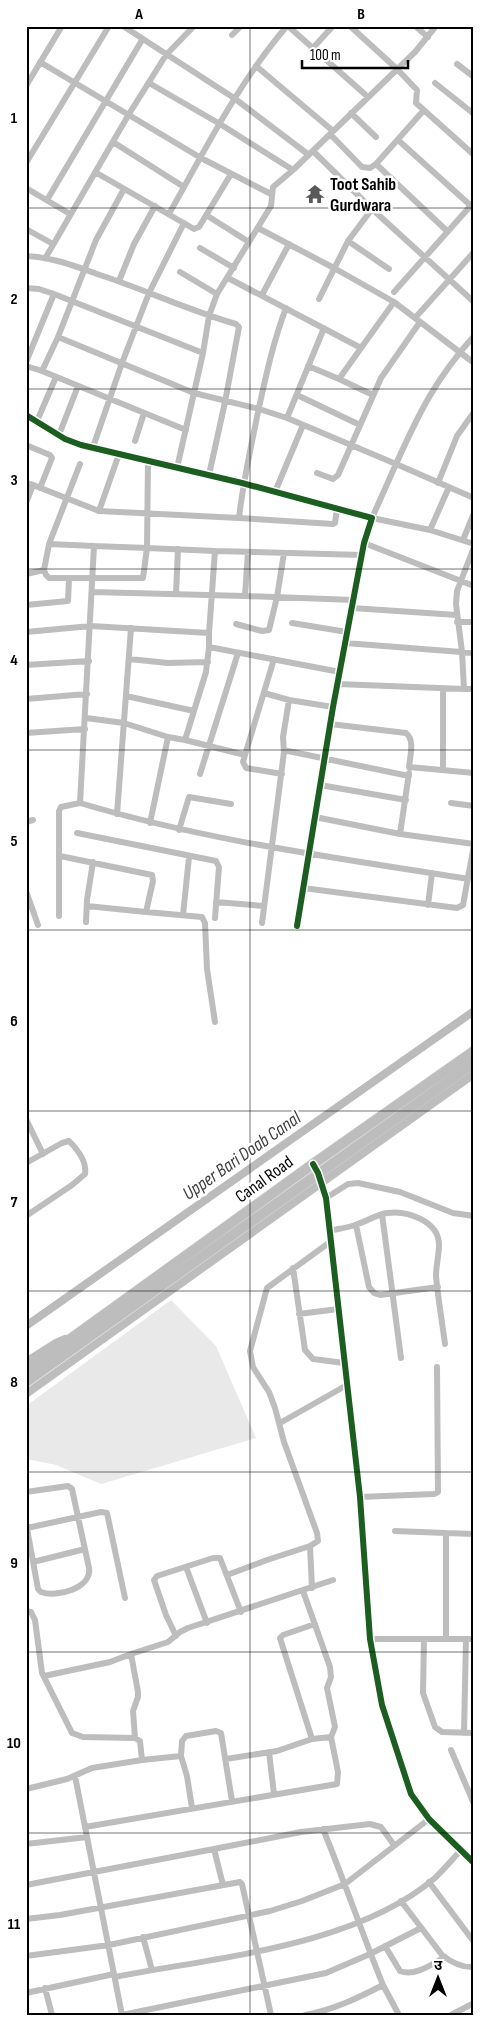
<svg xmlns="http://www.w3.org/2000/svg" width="500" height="2041" font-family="'Sofia Sans Condensed','Noto Sans Devanagari',sans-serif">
<rect width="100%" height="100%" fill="#fff"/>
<!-- green -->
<path fill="#e9e9e9" d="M171,1300L216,1346L256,1438L101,1484L56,1465L26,1459V1406Z"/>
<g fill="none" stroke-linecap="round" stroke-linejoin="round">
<!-- canal -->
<path stroke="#bbb" stroke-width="8" d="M26,1326L474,1011"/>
<!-- primary casing -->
<g stroke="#dbdbdb" stroke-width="11">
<path id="primary" d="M26,1371L313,1164L474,1051
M26,1382L474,1063"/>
</g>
<!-- minor -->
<path stroke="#bdbdbd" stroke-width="6" d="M123,26L234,98L309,155
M288,26L368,97
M350,26L397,69L417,90L416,103L474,155
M415,26L428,37
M232,35L241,26
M312,49L333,26
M40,62L201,158L271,194
M457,64L474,77
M256,66L333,131
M149,83L220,124L293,170
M435,83L474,114
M26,86L62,26
M424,110L376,164L447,231
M351,113L376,137
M330,134L362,167L370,168L376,164
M398,140L470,205
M113,142L184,187
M313,151L372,209L474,302
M26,163L109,26
M95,172L194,229L199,227L231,174
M26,188L70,214
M124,189L96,240L58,337L194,393L259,409L287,418L396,464C419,413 436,378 474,336
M47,200L142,40
M169,214C205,150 238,83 287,26
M206,215L249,242
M258,228L334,268L394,302L474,363
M26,229L53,244
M348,241L389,269
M200,248L234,268
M26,256C52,257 75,266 100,275C146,290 190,311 236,324L239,327L225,402L209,475
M46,257L129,114L166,55L194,26
M180,272L217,294
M228,278L361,348L394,302
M119,281L134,244L155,206
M26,288L39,289L54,294L203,353L209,316L217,294L271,206L273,187L293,170L415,52L436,26
M394,292L474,202
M262,295L289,244
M319,299L348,241L372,209
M415,318L474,252
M58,337L42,371L186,430
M26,362L54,294
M26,366L42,371
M308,366L339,379L361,348
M339,379L373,395
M297,395L360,425
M26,415L65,439L81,445L242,483L372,518L364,543L333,707L297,926
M287,418L324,328
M37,421L56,377
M59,435L78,386
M135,441L144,413
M26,445L50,455L52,458L40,488
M93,447L122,363L149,293L184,223
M177,468L203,353
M317,473L333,479L338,475L381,378L420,322
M26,483L33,485L26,503
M438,483L457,436L474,412
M33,485L99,511L119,454
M275,492L303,425
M474,498L396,464L372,518L430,530L474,544
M99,511L239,518C243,482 251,447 258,412C266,376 273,342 286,308
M239,518L333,524L335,523L337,508
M430,530L449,487
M463,540L474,513
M364,543L474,586
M49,544L94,546L80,803
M215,551L362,555
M44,570L46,575L49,578H143L147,548L94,546
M26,574L44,570L49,544L80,464
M92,592L245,596L248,552
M176,594L178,549
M245,596L354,600
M26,605L68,601L69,579
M352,608L457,615
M457,622H474
M292,623L347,632
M236,624L262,631L269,630L277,597L284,553
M26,632L91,626L209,633L215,551L147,548L148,461
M209,633V647L340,672
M345,643L474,653
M129,659L168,663L208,662
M26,665L89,661
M338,684L464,689L462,652L456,604L457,591L474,547
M443,689V770
M464,689H474
M264,693L289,700L333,707
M126,696L194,711
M26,699L87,694
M86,718L124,723L168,737L185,740L206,672L209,647
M330,724L406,733C415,740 410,756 409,767L474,773
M26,733L85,729
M185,740L245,755L274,659
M284,752L283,737L289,700
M245,755L243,762L246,768L282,774
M200,774L238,653
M320,785L406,800
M451,803L474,806
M117,814L131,628
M315,817L400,834L474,844
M26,822L33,820
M150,823L168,737
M179,830L189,797L231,804
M77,833L216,861L219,867L215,918
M400,834L409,773
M60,856L152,875L153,881L146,912L202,917L205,923L207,969L215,1022
M303,888L457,908L463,905L474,845
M26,891L38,925
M216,902L264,906
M428,905L432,873
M87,906L146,912
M183,915L189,857
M59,916V811L61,807L80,803C207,841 338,858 468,879
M86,922L87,900L93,862
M262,923L284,752L288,751L409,776
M26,1119L43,1154
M26,1163L62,1143L69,1141C77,1149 87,1162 85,1174L72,1185L26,1216
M313,1164L318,1173L326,1198L360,1497L370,1639L382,1705L411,1794L429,1819L474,1863
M326,1198L348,1184L358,1183L400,1192L453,1213L474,1216
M382,1214L401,1358
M356,1225L369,1287L374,1293L380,1295L438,1287
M329,1231C337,1229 346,1228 355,1225C366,1222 375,1215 387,1213C407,1210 439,1221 439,1245C439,1255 436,1265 436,1276C438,1298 442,1321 445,1344
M293,1268L305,1350L313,1359L344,1363
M299,1314L338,1309
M280,1423L347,1385
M26,1492L68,1486L72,1489L89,1568C92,1588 57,1598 41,1592L38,1589L26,1523
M360,1497L434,1494L438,1492L437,1367
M27,1528L101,1512L107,1513L125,1598
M395,1531L446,1533
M33,1562L85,1549
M186,1567L207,1623
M227,1575L267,1560L310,1546
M312,1588L310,1546L318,1541L317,1533L284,1442L275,1408L269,1392L253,1367L250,1351L267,1288L330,1242
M26,1611L31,1612L35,1620L42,1673L72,1733L83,1737L135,1738L140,1741L142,1760L92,1768L67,1779L26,1789
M176,1636L166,1615L154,1580L157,1576L213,1558H220L241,1612
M370,1639H474
M424,1639L423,1693L435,1727L442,1732L474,1733
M446,1639V1533L474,1534
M44,1676L110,1662L131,1654
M464,1733L466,1639
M135,1738L133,1711L138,1697V1692L131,1654L168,1642L180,1632L188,1628L333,1580
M312,1739L280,1638L283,1635L315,1624
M451,1750L474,1804
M269,1752L274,1794
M181,1756L182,1741L186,1736L216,1731L221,1733L232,1801
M226,1759L277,1751L312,1739L331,1737
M142,1760L181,1756L187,1776L192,1808
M75,1776L122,2015L326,1973L370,1954L421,1928
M85,1827L337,1784L338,1772L331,1737L335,1727L327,1688L331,1677L330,1667L303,1591
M323,1829C344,1880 362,1933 383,1985
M26,1844L87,1837
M214,1849L301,1832L370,1824L381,1827L394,1845
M429,1882L474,1942
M26,1885L214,1849L223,1885
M401,1901L442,1955C451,1962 462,1968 474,1967
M26,1919L60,1915L240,1882L242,1884L271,2015
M143,1937L152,1970
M385,1946L400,1971C415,1977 432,1964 445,1957
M26,1956L109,1945L270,1911L302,1901L345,1884L429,1819
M115,1977C216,1957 354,1947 435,1878C444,1869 452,1860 461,1850
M45,1988L52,2015
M26,1993L114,1974
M305,2015C333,2010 358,1998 383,1985L399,2015
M451,2015L474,2003"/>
<!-- tertiary -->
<path stroke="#bdbdbd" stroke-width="8" d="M26,1362L56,1343L65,1339
M26,1394L474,1074"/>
<!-- primary -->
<use href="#primary" stroke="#bdbdbd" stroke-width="10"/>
<!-- cycleway casing -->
<g stroke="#fff" stroke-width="9">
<path id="cycleway" d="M26,415L65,439L81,445L242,483L372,518L364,543L333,707L297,926
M313,1164L318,1173L326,1198L360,1497L370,1639L382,1705L411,1794L429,1819L474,1863"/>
</g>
<!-- cycleway -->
<use href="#cycleway" stroke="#1b5e20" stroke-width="6"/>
</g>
<!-- grid -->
<path fill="none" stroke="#000" stroke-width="1" stroke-opacity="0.55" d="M250,26V2015M26,208H474M26,389H474M26,569H474M26,750H474M26,930H474M26,1111H474M26,1291H474M26,1472H474M26,1652H474M26,1833H474"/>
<!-- icons -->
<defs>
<g id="temple-bare" transform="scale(1.5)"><path d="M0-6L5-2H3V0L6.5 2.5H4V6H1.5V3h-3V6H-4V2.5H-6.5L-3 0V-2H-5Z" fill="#595959" stroke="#fff" stroke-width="2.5" paint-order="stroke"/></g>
</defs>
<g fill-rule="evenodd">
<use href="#temple-bare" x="315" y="194"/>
</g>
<g text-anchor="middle" stroke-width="5" stroke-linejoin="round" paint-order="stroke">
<!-- poi labels -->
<g font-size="18" font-weight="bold" fill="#000" stroke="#fff" text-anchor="start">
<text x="330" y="190">Toot Sahib<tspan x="330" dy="21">Gurdwara</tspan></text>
</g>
<!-- street labels -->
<g font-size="18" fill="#000" stroke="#fff">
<text transform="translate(264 1179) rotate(-36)" y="6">Canal Road</text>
</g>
<!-- water labels -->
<g font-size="19" font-style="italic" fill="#3f3f3f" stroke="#fff">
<text transform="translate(241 1155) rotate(-35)" y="7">Upper Bari Doab Canal</text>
</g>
</g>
<!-- border -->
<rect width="500" height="2041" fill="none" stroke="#ffffff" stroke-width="55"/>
<!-- north arrow -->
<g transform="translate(438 1978)" stroke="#ffffff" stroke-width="4" paint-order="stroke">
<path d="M0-4L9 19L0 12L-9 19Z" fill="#000000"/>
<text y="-8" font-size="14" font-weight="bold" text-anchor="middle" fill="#000000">उ</text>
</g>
<!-- scale -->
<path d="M302 60v8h106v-8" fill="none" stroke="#000000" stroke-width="2.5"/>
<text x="310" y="60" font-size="15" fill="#000000" stroke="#ffffff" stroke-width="4" paint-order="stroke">100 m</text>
<rect x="28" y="28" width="444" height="1986" fill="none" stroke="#000" stroke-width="2"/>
<g font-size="16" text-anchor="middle" font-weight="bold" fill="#000">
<text x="139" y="19">A</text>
<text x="361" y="19">B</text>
<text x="14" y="123">1</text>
<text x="14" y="304">2</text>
<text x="14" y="485">3</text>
<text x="14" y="665">4</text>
<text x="14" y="846">5</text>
<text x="14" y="1026">6</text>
<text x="14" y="1207">7</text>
<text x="14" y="1387">8</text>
<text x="14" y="1568">9</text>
<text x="14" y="1748">10</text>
<text x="14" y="1929">11</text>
</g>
</svg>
